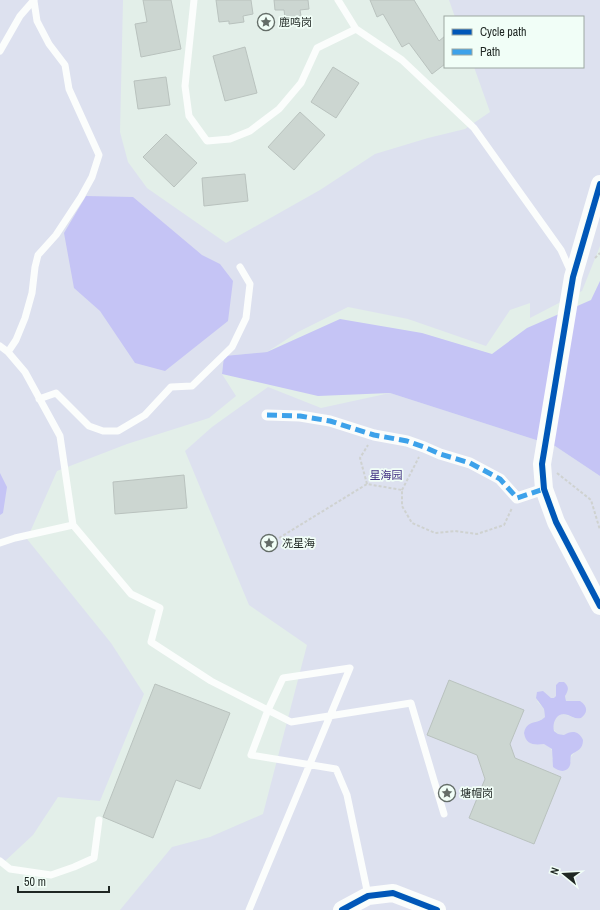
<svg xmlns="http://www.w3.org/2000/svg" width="600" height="910" font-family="'Archivo Narrow','Noto Sans SC',sans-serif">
<rect width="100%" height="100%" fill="#e3efe9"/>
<!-- green -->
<path fill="#dde1ef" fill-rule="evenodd" d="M0,0H123L120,132L128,162L147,188L226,243L320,190L375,154L428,138L465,129L490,112L474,67H583V17H455L449,0H600V246L582,291L530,318V303L510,310L486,346L408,319L348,307L298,332L267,352L224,356L222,374L236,396L209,418L127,444L57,471L27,539L111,643L144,694L100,801L58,797L33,835L4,862L0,861Z
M268,387L321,408L390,393L555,446L600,476V910H120L172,847L210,837L263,814L307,645L249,605L185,451L212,427ZM568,690L565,696L566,701H577L574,718C562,711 551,714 554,730L558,734L564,735L574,753L570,758L571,762L552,759C557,743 536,741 525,737C522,721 537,725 545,717L544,709L537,701L548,696L551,698H555L556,696Z"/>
<!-- water -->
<path fill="#c5c4f5" d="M86,196L133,197L202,255L220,264L233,281L228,321L165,371L135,363L100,311L74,288L64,233Z
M600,281V476L555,446L390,393L318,396L222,374L224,356L267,352L340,319L422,333L492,354L527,328L591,300Z
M0,473L7,487L3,513L0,515Z
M559,682H564C570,687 568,691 565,696L566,701H580C588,706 588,713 581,718C575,719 573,717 568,715C557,711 552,722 554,731L558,734L564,735C572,730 579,731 583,740C583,750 577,750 571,755C570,759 571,762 570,765C567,773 559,772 553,767L552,749L544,744C534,745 526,745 524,733C527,719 537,725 545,717L544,709L536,698L537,692L543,691L551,698H554L556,696V685Z"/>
<!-- building -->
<path fill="#ccd6d1" stroke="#b9c2be" d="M143,0H171L181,49L141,57L135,24L147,22Z
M216,0H251L253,14L243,16L244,22L229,24V21L219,22Z
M274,0H308L309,9L300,10L301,16L285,17L284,10H275Z
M370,0H414L439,41L445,36V64L432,74L409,43L402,47L383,14L377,17Z
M245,47L257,93L225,101L213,56Z
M333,67L359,83L336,118L311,102Z
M166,77L170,105L138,109L134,81Z
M300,112L325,135L294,170L268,147Z
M166,134L197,163L174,187L143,157Z
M245,174L248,201L204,206L202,178Z
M184,475L187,508L115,514L113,482Z
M449,680L524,710L510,744L515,758L561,777L534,844L469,818L485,779L477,755L427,735Z
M155,684L230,713L200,789L176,780L153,838L103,817Z"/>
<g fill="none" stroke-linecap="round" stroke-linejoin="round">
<!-- path -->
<path stroke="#cfd2d0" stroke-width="2" stroke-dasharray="3 2" stroke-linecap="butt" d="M595,258L600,253
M557,473L591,500L600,530
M367,484L360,458L368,445
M402,490L419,457
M279,538L367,484L402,490V506L412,523L435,533L455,531L477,534L504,525L512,508"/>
<!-- service -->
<path stroke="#fbfdfc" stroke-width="7" d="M194,0L185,86L189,116L207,141L230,139L250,131L279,109L301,83L317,48L356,29
M338,0L356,29L402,60L474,128L561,250L571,272
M0,51L20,16L34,0
M0,346L8,352L25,372L60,436L73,525
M8,352L16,340L25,318L32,293L35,267L38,255L56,235L81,197L92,177L99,155L69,89L65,65L49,44L37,21L34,1
M39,399L56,393L89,426L103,431H118L145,415L171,387L192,386L232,347L246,318L250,284L240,267
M0,543L15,538L73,525L131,594L160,608L151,642L211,681L291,722L411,703L444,814
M0,861L10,869L51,875L74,867L94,858L99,820
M249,910C283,829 316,749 350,668L283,678L268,710L251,755L336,769L347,795L368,895"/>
<!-- pedestrian -->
<path stroke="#fbfdfc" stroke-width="11" d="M267,415L300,416L330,421L374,435L407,441L424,447L440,454L470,463L500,479L517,498L544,489"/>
<!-- tertiary -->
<path stroke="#fbfdfc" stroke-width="18" d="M600,184L573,277L542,464L544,489L556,522L600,606
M342,910L368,896L393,893L437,910"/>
<!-- quiet -->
<path stroke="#3da2ea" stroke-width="5" stroke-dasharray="10 5" stroke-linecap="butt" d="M267,415L300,416L330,421L374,435L407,441L424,447L440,454L470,463L500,479L517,498L544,489"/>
<!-- cycleway casing -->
<g stroke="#f1fef7" stroke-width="8">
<path id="cycleway" d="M600,184L573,277L542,464L544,489L556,522L600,606
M342,910L368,896L393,893L437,910"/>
</g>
<!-- cycleway -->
<use href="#cycleway" stroke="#0057b8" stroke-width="6"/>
</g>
<!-- icons -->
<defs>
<g id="sight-ring" transform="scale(0.9)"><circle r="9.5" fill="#f1fef7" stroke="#646d68" stroke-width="1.5"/><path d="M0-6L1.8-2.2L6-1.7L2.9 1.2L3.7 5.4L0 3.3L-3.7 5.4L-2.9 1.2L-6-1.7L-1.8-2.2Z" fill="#646d68"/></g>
</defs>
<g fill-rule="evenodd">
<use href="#sight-ring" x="266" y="22"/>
<use href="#sight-ring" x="269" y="543"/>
<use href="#sight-ring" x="447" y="793"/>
</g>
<g text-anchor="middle" stroke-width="3.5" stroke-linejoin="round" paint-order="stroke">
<!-- poi labels -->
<g font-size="11" fill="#1f2723" stroke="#f1fef7" text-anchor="start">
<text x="279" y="26">鹿鸣岗</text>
<text x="282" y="547">冼星海</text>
<text x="460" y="797">塘帽岗</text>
</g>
<!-- park labels -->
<g font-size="11" fill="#413082" stroke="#f1fef7">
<text x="386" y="479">星海园</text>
</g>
</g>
<!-- legend -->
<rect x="444" y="16" width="140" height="52" fill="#f1fef7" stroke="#9da8a2"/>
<rect x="452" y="29" width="20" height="6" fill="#0057b8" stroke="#9da8a2"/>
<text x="480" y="36" font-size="12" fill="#1f2723">Cycle path</text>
<rect x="452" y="49" width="20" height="6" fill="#3da2ea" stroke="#9da8a2"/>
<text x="480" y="56" font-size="12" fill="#1f2723">Path</text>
<!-- north arrow -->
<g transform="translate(564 874) rotate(288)" stroke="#f1fef7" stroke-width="3" paint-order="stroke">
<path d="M0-3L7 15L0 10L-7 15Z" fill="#1f2723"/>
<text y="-6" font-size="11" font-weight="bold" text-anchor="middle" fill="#1f2723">N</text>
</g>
<!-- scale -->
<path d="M18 886v6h91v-6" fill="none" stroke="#1f2723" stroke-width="2"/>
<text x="24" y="886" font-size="12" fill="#1f2723" stroke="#f1fef7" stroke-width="3" paint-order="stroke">50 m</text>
</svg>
